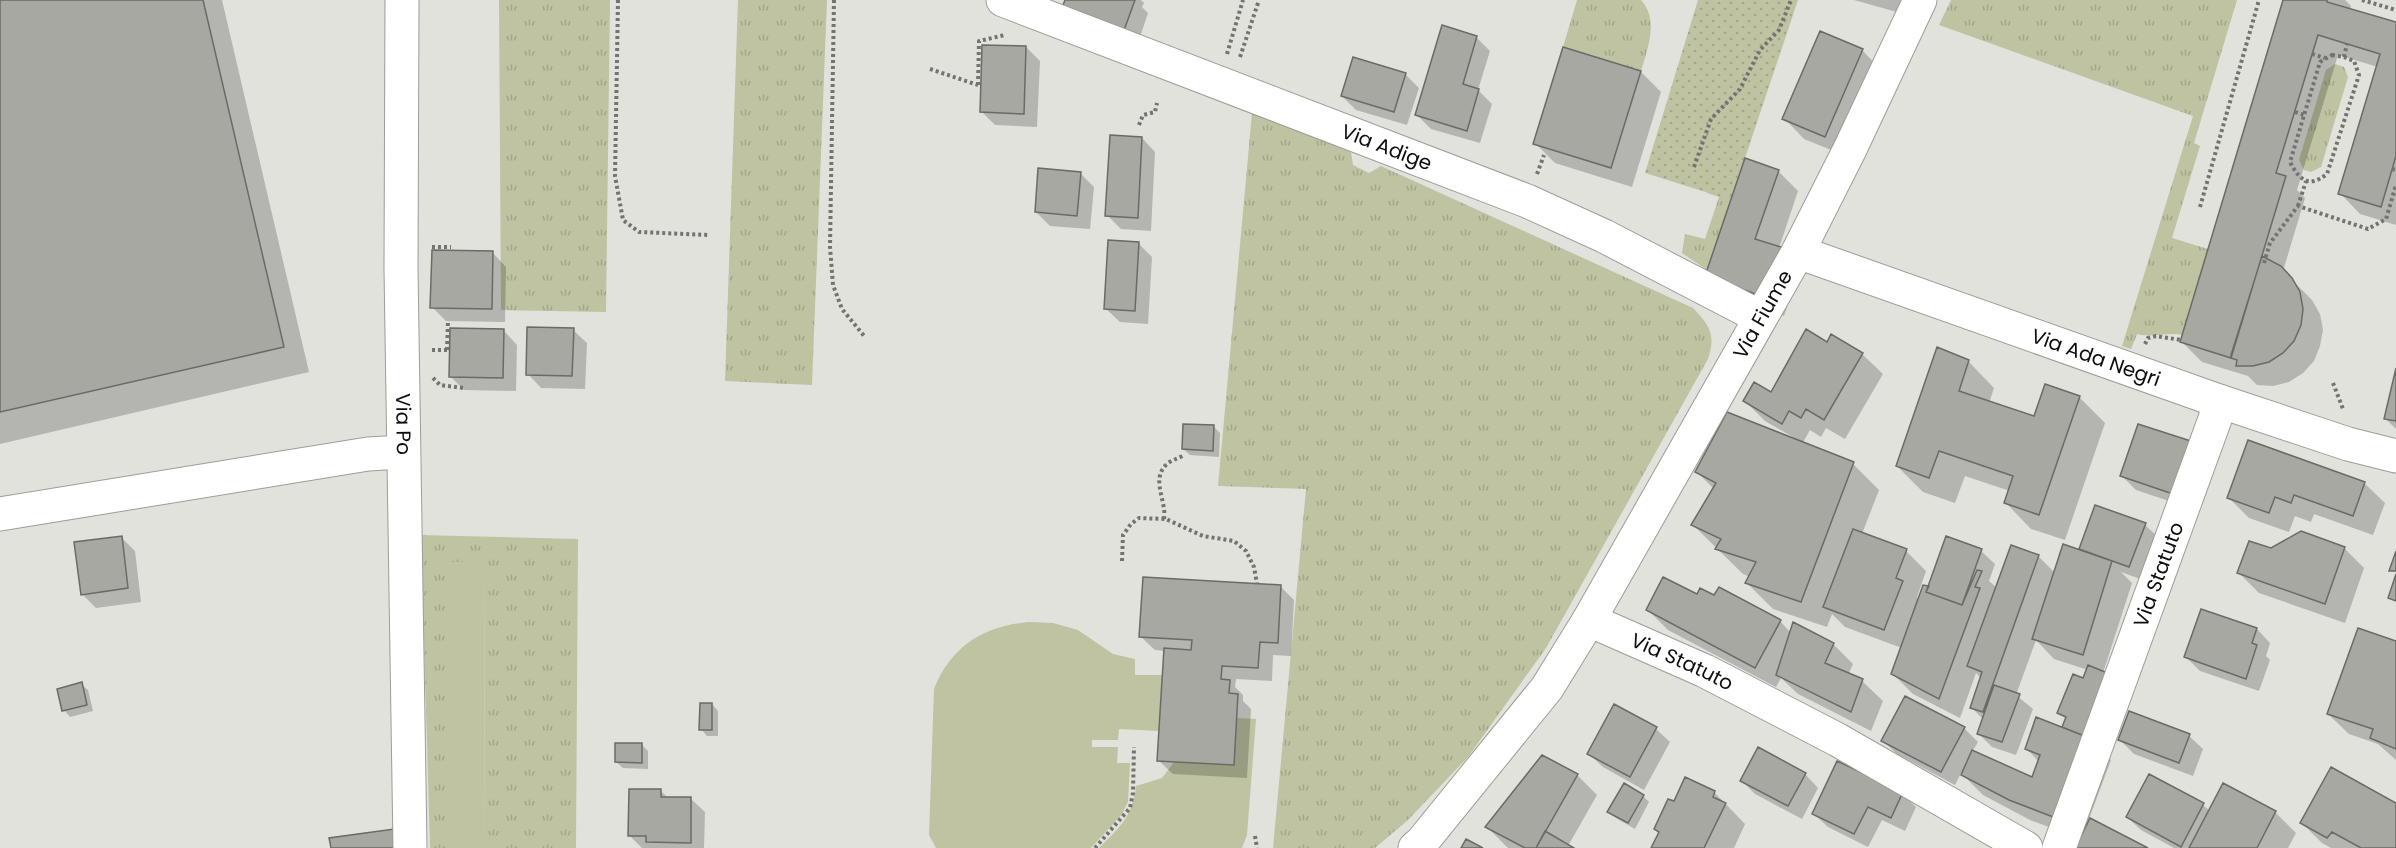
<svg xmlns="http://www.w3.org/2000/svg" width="2396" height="848" font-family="Poppins,sans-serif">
<defs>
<pattern id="grass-tufts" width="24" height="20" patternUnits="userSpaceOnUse" patternTransform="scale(1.5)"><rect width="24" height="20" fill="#bfc3a2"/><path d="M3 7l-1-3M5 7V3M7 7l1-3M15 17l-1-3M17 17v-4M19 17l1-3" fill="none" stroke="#a3a68a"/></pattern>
<pattern id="park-dots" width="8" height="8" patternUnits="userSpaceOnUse" patternTransform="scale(1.5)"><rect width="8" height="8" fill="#bfc3a2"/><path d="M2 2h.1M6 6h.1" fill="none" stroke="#a3a68a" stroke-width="1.8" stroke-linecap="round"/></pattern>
</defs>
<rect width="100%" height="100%" fill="#e1e2dc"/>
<!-- grass -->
<path fill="url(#grass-tufts)" d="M499,0H610L606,312L501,310Z
M738,0H827L812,385L725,381Z
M1577,0H1641C1659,20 1648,47 1641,71L1563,47Z
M1951,0H2237L2194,143L2200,146L2172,238L2208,249L2183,335C2168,332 2150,338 2137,334L2131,349L2122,346L2193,116L1939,25Z
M2335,64L2344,67L2348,77L2321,167L2311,172L2304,170L2299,160L2326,70Z
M1252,113L1351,152L1353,165L1369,173L1381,166L1693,308C1710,326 1716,335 1708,359L1546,648L1468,757L1408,820L1375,848H1273L1306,489L1218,486Z
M1745,158L1707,270L1682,253L1685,234L1705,239L1719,197L1707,193Z
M421,535L578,539L576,848H485L484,562H450V848H430Z"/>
<!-- park -->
<path fill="url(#park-dots)" d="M1698,0H1798L1731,200L1645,173Z"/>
<!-- garden -->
<path fill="#bfc3a2" d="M450,562H484L485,848H450Z
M1029,622L1053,623L1078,630L1113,654L1135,659V675H1162L1159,731L1119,729L1118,740H1092V747H1118L1117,763H1130L1128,802L1122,814L1091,848H936L929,835L934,689C951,646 984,626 1029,622Z
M1237,718L1256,719L1247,835L1242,848H1099C1120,827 1133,816 1136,786L1162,778L1174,762L1234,765Z"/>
<!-- shadow -->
<path fill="#0003" d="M0,0H222L309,372L0,444Z
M1066,0H1141L1144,3L1142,7L1148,13L1137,46Z
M1854,0H1908L1904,14Z
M2285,0H2345L2351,6L2350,10L2396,24V225L2360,214L2340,193L2378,67L2338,55L2297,190L2305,198L2283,271L2312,300L2320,314L2323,330L2320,346L2314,361L2303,373L2289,382L2273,386L2257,385L2248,376L2202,362L2182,342Z
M1476,37L1490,51L1478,90L1492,104L1480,143L1431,129L1417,115Z
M1026,47L1040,61L1037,127L995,125L981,111Z
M1564,49L1641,72L1661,92L1632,187L1555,163L1535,143Z
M1862,50L1882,71L1846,156L1804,139L1784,118Z
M1405,74L1419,88L1407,125L1356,110L1342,96Z
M1142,138L1155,152L1151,231L1121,229L1107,215Z
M1778,171L1798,191L1779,248L1800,269L1784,316L1727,296Z
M1080,173L1094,187L1090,229L1050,226L1036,212Z
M1138,243L1152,257L1148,324L1120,322L1106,309Z
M493,253L506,267L505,322L446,321L432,307Z
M573,330L587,343L585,389L541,388L528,374Z
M504,331L517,345L516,391L464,390L450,376Z
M1827,344L1862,354L1883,374L1845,439L1826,428L1821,437L1810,430L1802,444L1853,464L1879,490L1862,534L1906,551L1926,571L1917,597L1919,599L1930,587L1947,538L1981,551L1995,564L1989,581L1997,588L2038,556L2055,573L2085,553L2081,549L2145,525L2159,538L2143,580L2121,572L2132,583L2103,673L2100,749L2111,760L2089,819L2144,848L2081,839L2030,820L1983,795L1961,773L1955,785L1897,754L1883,741L1964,728L1978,742L1972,752L2033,779L2039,762L2027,749L2069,731L2064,727L2067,720L2059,712L2084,680L2088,670L2054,659L2036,640L2016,695L2033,709L2016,755L1992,747L1978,733L1983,719L1971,707L1982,679L1976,673L1960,718L1913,694L1893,674L1902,648L1845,627L1832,614L1827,627L1773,609L1747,583L1750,577L1743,574L1693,525L1714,489L1697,472L1797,442L1798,440L1765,421L1745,401L1771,394Z
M1938,349L1969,362L1994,388L1989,403L2035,418L2079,397L2105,423L2065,540L2031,529L2006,503L2010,491L1965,476L1955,503L1923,492L1897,466Z
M2396,375V429L2385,418Z
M2139,426L2190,508L2136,490L2122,476Z
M1214,427L1220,433L1219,457L1190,455L1183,449Z
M2364,483L2385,503L2373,535L2314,514L2311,522L2295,516L2289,532L2249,518L2229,498Z
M121,537L135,551L141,602L96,608L82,594Z
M2344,548L2364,568L2345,623L2259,593L2239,573L2272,550Z
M1280,586L1294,600L1291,656L1273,655L1272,681L1236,679L1235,687L1243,695V701L1251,709L1247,778L1173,774L1159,761L1165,651L1155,650L1141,637Z
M1697,596L1715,597L1780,621L1791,633L1833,644L1853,664L1848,675L1862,681L1883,701L1871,731L1798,694L1781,678L1776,687L1668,630L1648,610Z
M2202,611L2257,629L2270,643L2266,656L2270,660L2259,691L2200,671L2186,657Z
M2396,643V760L2378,744L2349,734L2328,714Z
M81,684L88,690L93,711L70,717L64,710Z
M712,704L718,711V736H707L701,729Z
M1656,729L1670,742L1644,790L1603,767L1589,754Z
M2189,736L2203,749L2193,776L2134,754L2120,740Z
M642,745L648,751V769L623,768L616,762Z
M1805,774L1818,788L1802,819L1755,794L1741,780Z
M1577,775L1597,795L1568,846L1571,848H1508L1487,827Z
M2149,776L2203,805L2210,811L2223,786L2275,812L2296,833L2288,848H2174L2141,830L2127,817Z
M661,791L668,798L691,799L705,812L704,848H642L629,835Z
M1714,792L1745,824L1734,848H1653L1660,834L1655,829L1674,803Z
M1902,793L1916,807L1905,831L1882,820L1868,847L1828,827L1814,814Z
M1643,796L1649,802L1635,829L1616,818L1609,811Z
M2396,804V848H2331L2322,843L2302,823Z"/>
<!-- building -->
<path fill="#a7a8a2" stroke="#6a6b66" stroke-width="1.5" d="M0,0H203L284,347L0,412Z
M1065,0H1135L1123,33L1061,10Z
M2283,0H2327V2L2396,22V156L2381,207L2338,194L2380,54L2318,35L2276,173L2286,176L2231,358L2180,342Z
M1442,25L1477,36L1463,84L1479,89L1467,131L1415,115Z
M1820,31L1863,49L1825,137L1782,119Z
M982,45L1026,46L1024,114L980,112Z
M1563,47L1641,71L1611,168L1533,144Z
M1353,57L1406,73L1394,112L1341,96Z
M1110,135L1142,137L1138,218L1105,216Z
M1745,158L1779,170L1755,239L1781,247L1764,297L1705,276Z
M1038,168L1081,172L1077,216L1035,212Z
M1108,240L1139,242L1135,311L1104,309Z
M432,250L493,251L492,309L430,308Z
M2262,256L2281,266L2292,278L2300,292L2303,309L2301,325L2294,341L2283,353L2269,362L2253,366H2236L2237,360L2231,358V355Z
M527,327L574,328L572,376L526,375Z
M450,328L504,329L503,378L449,377Z
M1806,329L1827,342L1831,334L1863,353L1824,420L1806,409L1801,418L1789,411L1782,424L1743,401L1754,382L1771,392Z
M1937,347L1969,360L1959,391L2034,416L2045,384L2080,396L2039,515L2004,503L2013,476L1939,451L1929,478L1896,466Z
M2396,368V421L2384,419Z
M1727,412L1854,462L1801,602L1745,583L1756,562L1715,549L1721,539L1691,525L1716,483L1695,472Z
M1183,424L1214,425L1213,451L1182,449Z
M2138,424L2194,442L2176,495L2120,476Z
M2248,440L2365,482L2353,516L2294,495L2291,503L2275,497L2269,513L2227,498Z
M2095,505L2146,523L2129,567L2079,549Z
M1853,529L1907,549L1896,578L1903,581L1884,630L1823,607Z
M2301,531L2345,547L2325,604L2237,573L2249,541L2271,548Z
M122,536L128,588L81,595L74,542Z
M1946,536L1982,549L1962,605L1926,592Z
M2063,544L2112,561L2083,655L2032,639Z
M2011,545L2039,555L1983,712L1970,708L1982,672L1967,666Z
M2396,551V571H2389Z
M1977,570L1982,571L1975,587L1980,588L1939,699L1891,674L1923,585L1929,586L1926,592L1962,605Z
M2396,574V601L2388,598Z
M1143,577L1281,585L1278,643L1260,642L1258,668L1222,666L1221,679L1230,680L1229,693L1238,694L1234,765L1157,761L1164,648L1191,650L1192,640L1139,637Z
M1663,577L1697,594L1700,588L1714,595L1719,587L1781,620L1755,668L1646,610Z
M2201,609L2257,628L2252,643L2257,645L2246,679L2184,657Z
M1793,622L1834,643L1825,663L1863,679L1851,712L1776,675Z
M2358,628L2396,641V749L2370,738L2373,729L2327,714Z
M2088,665L2117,677L2092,739L2062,727L2066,717L2057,713L2073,674L2083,678Z
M82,682L87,705L62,711L57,689Z
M1994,685L2020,694L2002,742L1977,734Z
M1905,696L1965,727L1941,772L1881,741Z
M700,703H712V730H699Z
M1614,704L1657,727L1630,777L1587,754Z
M2129,711L2190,734L2179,763L2118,740Z
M2036,717L2092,739L2061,820L2009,800L1961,775L1972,750L2032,777L2040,755L2025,749Z
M615,743H642V763L615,762Z
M1758,747L1806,773L1788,806L1740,781Z
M1542,755L1578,774L1536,848H1525L1485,827Z
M1837,761L1903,792L1891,818L1868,807L1854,834L1812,814Z
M2331,767L2396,803V848H2361L2332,832L2327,838L2300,823Z
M2149,774L2204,803L2181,847L2126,817Z
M1685,777L1715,791L1713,797L1726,803L1704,848H1651L1659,832L1654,829L1668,799L1674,801Z
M1624,783L1644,795L1628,823L1607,812Z
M2223,783L2276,811L2257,848H2189Z
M629,789H661V797H691V843L646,842V836H628Z
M2090,818L2148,848H2075Z
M394,829V848H331L329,838Z
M1545,831L1574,848H1536Z
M1466,839L1483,848H1461Z"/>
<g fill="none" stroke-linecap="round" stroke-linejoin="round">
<!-- minor casing -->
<g stroke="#9d9d98" stroke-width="35">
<g id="minor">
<path id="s1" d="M402,0L401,269L410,848"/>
<path id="s2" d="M1003,0L1527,201L1604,236L1760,317"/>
<path id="s3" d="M1798,252L2219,401L2348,444L2396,456"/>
<path d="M0,514L368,454L403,452"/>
<path id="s4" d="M1589,620L1705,671L1838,740L2026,848"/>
<path id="s5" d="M1415,848L1422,842L1547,688L1589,620L1798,252L1850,149L1920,0"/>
<path id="s6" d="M2059,848L2215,419L2219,401"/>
</g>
</g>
<!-- path -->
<path stroke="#73736f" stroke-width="4" stroke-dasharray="3 3" stroke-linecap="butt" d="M618,0L615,176L623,220L639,232L709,235
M834,0L830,247L833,285L842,309L865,337
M2362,0L2396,10
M1227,54L1243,0
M2312,54L2325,58
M2332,55L2344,57L2354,61L2359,75L2327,174C2309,188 2300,181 2290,162L2320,62Z
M1240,57L1259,0
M2344,57L2347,44
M930,69L978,85
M978,85L979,41L1005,35
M2295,112L2304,115
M1139,125L1143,115L1155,112L1157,103
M1694,167L1711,119L1740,89L1760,50L1779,30L1791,0
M2392,169L2396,170
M1537,174L1544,155
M2298,206L2306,181
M2200,207L2259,0
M432,247H451
M2264,263L2270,243L2298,206L2368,229L2386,219L2396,185
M2145,344L2148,338L2156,336L2181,340
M432,350H449
M447,350L448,321
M433,378L440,385L463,388
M2333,383L2343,409
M1164,519C1167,501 1150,479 1167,464C1171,460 1178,459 1184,455
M1122,561L1123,535L1131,524L1139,518L1166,519L1203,536L1234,541L1246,551L1254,567L1257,584
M1255,836L1257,848
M1095,848L1130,808L1133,793L1134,747"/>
<!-- minor -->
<use href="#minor" stroke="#fff" stroke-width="33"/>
</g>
<g text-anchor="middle" stroke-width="6" stroke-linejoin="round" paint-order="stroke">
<!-- street labels -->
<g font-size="20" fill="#0d0d0b" stroke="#eeefe9">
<text dy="7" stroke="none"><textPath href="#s2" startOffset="411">Via Adige</textPath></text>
<text dy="7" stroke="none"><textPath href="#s5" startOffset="639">Via Fiume</textPath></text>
<text dy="7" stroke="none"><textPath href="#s3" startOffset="316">Via Ada Negri</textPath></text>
<text dy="7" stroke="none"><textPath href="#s1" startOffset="424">Via Po</textPath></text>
<text dy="7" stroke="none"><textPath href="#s6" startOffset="291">Via Statuto</textPath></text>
<text dy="7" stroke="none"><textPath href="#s4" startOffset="102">Via Statuto</textPath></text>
</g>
</g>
</svg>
